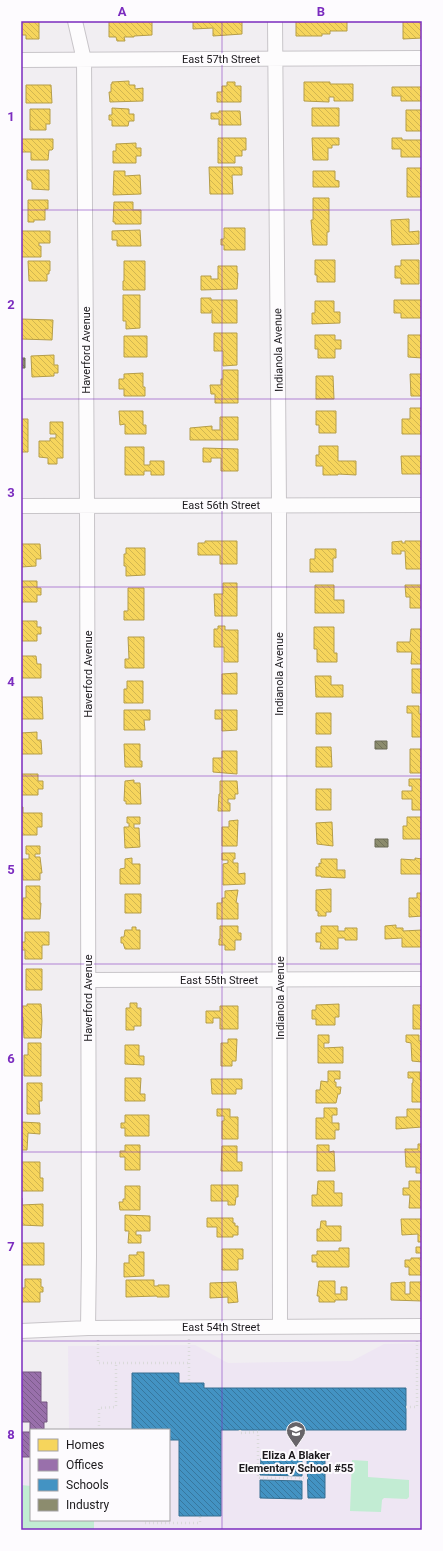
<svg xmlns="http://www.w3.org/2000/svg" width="443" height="1551" font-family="Roboto,sans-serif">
<defs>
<pattern id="homes-back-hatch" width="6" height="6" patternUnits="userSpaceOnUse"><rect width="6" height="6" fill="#f6d55c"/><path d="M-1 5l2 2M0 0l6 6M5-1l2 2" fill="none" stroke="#d2b650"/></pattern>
<pattern id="offices-back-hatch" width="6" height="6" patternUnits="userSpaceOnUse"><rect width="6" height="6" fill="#9970ab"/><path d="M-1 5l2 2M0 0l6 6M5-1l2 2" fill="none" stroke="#7c5b8b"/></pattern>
<pattern id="schools-back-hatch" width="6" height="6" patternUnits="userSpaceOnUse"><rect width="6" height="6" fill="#4393c3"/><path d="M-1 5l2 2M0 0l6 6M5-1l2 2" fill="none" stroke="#37779e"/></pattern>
<pattern id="industry-back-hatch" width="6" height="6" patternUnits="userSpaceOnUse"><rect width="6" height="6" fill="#8c8c6e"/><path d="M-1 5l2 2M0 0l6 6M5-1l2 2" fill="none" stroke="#72725a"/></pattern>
</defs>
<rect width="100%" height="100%" fill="#f1eef2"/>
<!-- education -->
<path fill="#eee6f3" d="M421,1343L422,1530H21V1460H31V1520H169V1430H69L68,1346L195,1345L228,1363L352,1361L384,1344Z"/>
<!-- green -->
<path fill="#c2ecd3" d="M352,1460L368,1461V1477L409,1480V1497L407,1499L384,1498L382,1500L381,1512L350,1511Z
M21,1485L31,1486V1520H94V1530H21Z"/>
<!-- homes -->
<path fill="url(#homes-back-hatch)" stroke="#b59d49" d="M21,21H39V39H26V35H21Z
M109,21H152V35L134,36V37H124L125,41H117L116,37H109Z
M193,21H242V34L213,36V28L193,29Z
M296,21H347V31H330V34H322V36H296Z
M403,21H422V38L403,39Z
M129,81V85H135V89L143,88V101L110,102L109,92H111V84H112V82Z
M227,82H235V86H241V102H217V92H222V86H227Z
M304,82H330V84H353V101H334V97H329V102L304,101Z
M26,85H51L52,103H26Z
M392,87H422V101H401V96H392Z
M112,108L129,109V114H134V121H129L128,126H112V120H109V115H112Z
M312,108H339V126H312Z
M30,109H50V124H46V130H30Z
M406,110H422V131H406Z
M219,111H240L241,125H219V119H211V113H219Z
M218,138H246V150H242V156H235V163H218Z
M312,138H339V145H332V148H328V160H313Z
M392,138H402V140H422V157H401V149H392Z
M21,139H53V149L52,150H49L48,160H31V152H21Z
M136,143V148H141V156H136V163H113V151H116V144Z
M209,167H242V175H232L233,194H210Z
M407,168H422V197H407Z
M27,170H49V190L32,189V182H31V180H27Z
M114,171H125V176L140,175L141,194L113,195Z
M313,171H335V180L339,181V187H313Z
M313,198H329V232H327V245H313L311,220H313Z
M28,200H48V209H45V220H34V222H28Z
M114,202H133V210H141V224H115V222H113Z
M409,219V232L419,231V244L392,245L391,220Z
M224,228H245V250H224V245H221V239H224Z
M140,230L141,246H117V240H112V231Z
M21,231H50V243H39V246H41V257H21Z
M315,260H335V282H317V275H315Z
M401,260H419V284H401V278H395V266H401Z
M28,261H50V271H49V274H47V281H29Z
M124,261H145V290H123V281H124Z
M218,266H237V273H238L237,289L201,290V276H211V279H218Z
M123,295H140V328L126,329V321H123Z
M201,298H211V300H237V323H212V310H211V313H201Z
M394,300H422V318H401V313H394Z
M315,301H334V312H340V323L312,324V313H315Z
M21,319L53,320L52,340L21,339Z
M214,333H237V365L223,366V351H214Z
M315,335H335V340H341V349H335V358H318V349H315Z
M408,335H422V358L408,357Z
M124,336H147V357H124Z
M54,355V365H58V373H54V376L32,377L31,356Z
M223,370H238V403H215V394H211L210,385H221V379H223Z
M143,373V387H145V396H124V389H119V379H124V374Z
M410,374H422V396H411Z
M316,376H333L334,399H316Z
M410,408H422V434H402V419H410Z
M119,411H143V425H146V434H125V424L120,425Z
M316,411H336V433H319V425H316Z
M220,417H238V440H190V428L212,426V430H220Z
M21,419H28V452H21Z
M50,422H63V458H57V464H48V458L39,457V441H50V438H56V434H50Z
M319,446H338V461H356V475L338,474V475H323V466H316V455H319Z
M125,447H144V465H150V461H164V475H151V471H144V475H125Z
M203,448L238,449V471H221V458H211V462H203Z
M401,456H422V474H402Z
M205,541H237V564H220V555H198V543H205Z
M402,541V543H405V541H421L422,569H406L405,551H401V554H392V542Z
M21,544H40L41,559H36V566L21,567Z
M126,548H145V575L126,576V566H124V554H126Z
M315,549H336V558H333V572H310V559H315Z
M21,581H37V588H41V595H37V602H21Z
M223,583H237V616H215L214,594H223Z
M315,585H334V600H344V613H315Z
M405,585H422V608H410V597H406Z
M128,588H144V620H124V611H128Z
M22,621H37V627H41V634H37V641H22Z
M218,626H225V630H238V662H224V647H214V629H218Z
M314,627H334V653H337V662H317V649H314Z
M411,629H422V664H411L412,652H397V642H410Z
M128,637H144V668H125V659H129Z
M21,656H36L37,664H41V678H21Z
M412,669H422V693H412Z
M237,673V694H222V674Z
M315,676H331V685H343V697H316Z
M127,681H143V703H124V689H127Z
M21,697H42L43,719H21Z
M407,706H419V714H422V737H412V713H407Z
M124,710H150V720H144L145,730H124Z
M215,710H237V730L222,731V719H215Z
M316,713H331V734H316Z
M37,732V740H41L42,754H21V733Z
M124,744H140V761H142V767H125Z
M316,747H331L332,767H316Z
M410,749H422V773H410Z
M222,751H237V774L213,772V758H222Z
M22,774H38V781H43V789H38V795H21Z
M409,779H422V810H412V799H402V791H412V786H409Z
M134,780V783H140L141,804H126V801H124L125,781Z
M220,781H237L238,794H235V799H228V803H230V811H218L219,794H220Z
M316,789H331V810H316Z
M21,807H23V813H42V827H37V835H21Z
M127,817H140V824H134V828H139L140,847L125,848L124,827H129V823H127Z
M407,817H422V839H403V826H407Z
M238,820L237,846H222V827H229V821Z
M332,822L333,846L317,844L316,823Z
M26,846H40V854H35V857H40L42,873H40V880H23L22,859H29V854H26Z
M222,853H235V859H233V863H238V874L245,873V884L223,885V864L228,863V860H222Z
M132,858V864H140V884H120V869L125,868V859Z
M415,858L422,859V874H401V859L415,860Z
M321,859H337V870H345V878L321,877V876H316V867H319V863L321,864Z
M26,886H40V903H41L40,919H23V917H21L23,898H26Z
M331,889V912H326V916H318V911H316V890Z
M238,890L236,903H238V919H217V903H222V898H225V891Z
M417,893H422V916L409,917V898H417Z
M125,894H141V913H125Z
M396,925V928H403V931L422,930V947H402V938L385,939V926Z
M220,926H238V933H241V940H235V950H225V945H219V939H220Z
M321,926H338V931H345V928H357V940H345V938H338V949H320L321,942H316V933H321Z
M132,927H136V930H140V949H125L123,943H121V937H124L125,930H132Z
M25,932H49V945H42V959H25V950H21V942H25Z
M26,969H42V990H26Z
M130,1003H137V1008H141V1026H134V1030H126V1008H130Z
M27,1004H41L42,1021L41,1038H24L23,1017H21V1006H27Z
M339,1004V1017H335V1025H316V1019H312V1010H316V1005Z
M413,1005H422V1029H413Z
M220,1006H238V1029H220V1018H213V1023H206V1011H220Z
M318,1035H329V1043H324V1048L343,1047V1063H318Z
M406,1035H419V1041H422V1062L412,1061L411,1043L406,1042Z
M228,1039H237L236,1061H232V1066H221V1043H228Z
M28,1043H41V1076H24V1055H28Z
M125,1045H139V1056H144V1065L125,1064Z
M328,1071H340V1079H335L334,1082H336V1087H341L340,1094H338L336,1103H316V1090H320L321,1081L328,1082Z
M408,1072H420V1080H422V1102H412V1083H413V1078H408Z
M125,1078H141L140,1094H145V1101H125Z
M211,1079H242V1089H236V1094H212Z
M27,1083H42V1101H39L40,1114H27Z
M324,1108H337V1115H332V1123H339V1130H335V1139H316V1118H324Z
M217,1109H230V1117H238V1139H222V1121H224V1116H217Z
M407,1109H422V1127L396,1129V1117H407Z
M125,1115H149V1136H125V1128H121V1123H125Z
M21,1122L40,1123V1134L28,1133L27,1150H21Z
M418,1144H422V1173H416V1167H406L405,1149H418Z
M125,1145H140V1170H125V1157H120V1151H125Z
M317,1145H329V1152L334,1151L335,1171H317Z
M222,1146H237V1162H242V1171H221Z
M21,1162H40V1178H43V1191H21Z
M318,1181H334V1193H342V1206H312V1195H317Z
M409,1181H422V1208H409L410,1195H403V1188H409Z
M211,1185H238V1197H236L235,1205H228V1201H211Z
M125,1186H140V1210H120L119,1202H123V1199H125Z
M21,1198H22V1205L43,1204V1226L21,1225Z
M125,1215L150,1216V1231H136V1235H141V1243H128L129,1231H125Z
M207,1218H233V1223H235V1226H238V1235H233V1237H217V1227H207Z
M401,1219H422V1242H418V1234L402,1235Z
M321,1221H326V1226H341V1241H317V1229H320Z
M21,1243H44V1265H21Z
M416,1247H422V1275H409V1267H405V1260H411V1258H421V1253H416Z
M339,1248H349V1267H317V1262H312V1255H317V1251H339Z
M222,1249H243V1259H238V1270H222Z
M137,1252H144V1276L124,1277V1263H129V1255H137Z
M25,1279H41V1287H43V1292H40V1302H21V1288H25Z
M126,1280H154V1286H158V1285H169V1297H157V1296L126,1297Z
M319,1281H335V1294H341V1287H347V1300H335V1302H319V1296H317Z
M236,1282L238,1302L228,1303V1297L210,1298V1283Z
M405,1282V1294H410V1282H422V1301L391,1300V1283Z"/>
<!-- offices -->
<path fill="url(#offices-back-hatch)" stroke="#745680" d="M21,1372H41V1402H47V1422H44V1430H31V1457H21V1432H30V1422H21Z"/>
<!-- schools -->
<path fill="url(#schools-back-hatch)" stroke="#376f91" d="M132,1373H179V1383H204V1388H406V1430H221V1516H179V1440H169V1430H132Z
M307,1457H325V1498H308Z
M261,1458H302V1476L260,1475Z
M260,1480L302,1481V1499L260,1498Z"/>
<!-- industry -->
<path fill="url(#industry-back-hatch)" stroke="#6a6a56" d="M21,358H25V368H21Z
M375,741H387V749H375Z
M375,839H388V847H375Z"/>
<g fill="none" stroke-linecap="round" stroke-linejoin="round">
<!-- minor casing -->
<g stroke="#c8c5c9" stroke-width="16">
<path id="minor" d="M75,21L84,60L87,506L89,1256L88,1328
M275,21L279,505L280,1327
M21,60L422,58
M21,506L422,505
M88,980L422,979
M21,1331L88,1328L422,1326"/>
</g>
<!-- path -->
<path stroke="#dadada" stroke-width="2.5" stroke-dasharray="1 3" stroke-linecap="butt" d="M189,1339V1383
M98,1340V1363H189
M406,1407H417V1339
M99,1430V1408L116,1407V1363
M240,1430V1433L258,1432V1478H308
M144,1520V1523H200V1516"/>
<!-- minor -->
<use href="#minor" stroke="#fdfcfd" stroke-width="14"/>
</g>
<!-- grid -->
<path fill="none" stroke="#7b2cbf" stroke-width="1" stroke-opacity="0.55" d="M222,21V1530M21,210H422M21,399H422M21,587H422M21,776H422M21,964H422M21,1152H422M21,1341H422"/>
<!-- icons -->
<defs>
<g id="school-pin" transform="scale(1)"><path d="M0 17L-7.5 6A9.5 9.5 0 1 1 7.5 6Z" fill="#676468" stroke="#fdfbfe"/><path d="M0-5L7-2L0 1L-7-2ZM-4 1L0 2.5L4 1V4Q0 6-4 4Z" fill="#fff"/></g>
</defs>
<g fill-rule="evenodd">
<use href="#school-pin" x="296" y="1431"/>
</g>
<g text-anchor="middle" stroke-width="4" stroke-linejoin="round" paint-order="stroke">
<!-- street labels -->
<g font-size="11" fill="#1c1a1d" stroke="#fdfbfe">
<text x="221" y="63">East 57th Street</text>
<text transform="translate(86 350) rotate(-90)" y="4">Haverford Avenue</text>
<text transform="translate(278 350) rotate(-91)" y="4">Indianola Avenue</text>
<text x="221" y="509">East 56th Street</text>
<text transform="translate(88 674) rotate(-90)" y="4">Haverford Avenue</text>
<text transform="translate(279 674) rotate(-90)" y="4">Indianola Avenue</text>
<text x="219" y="984">East 55th Street</text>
<text transform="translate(88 998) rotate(-90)" y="4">Haverford Avenue</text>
<text transform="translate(280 998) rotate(-90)" y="4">Indianola Avenue</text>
<text x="221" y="1331">East 54th Street</text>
</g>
<!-- poi labels -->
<g font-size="11" font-weight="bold" fill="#1c1a1d" stroke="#fdfbfe">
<text x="296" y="1459">Eliza A Blaker<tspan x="296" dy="13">Elementary School #55</tspan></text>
</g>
</g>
<!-- border -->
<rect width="443" height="1551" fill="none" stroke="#fdfbfe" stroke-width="44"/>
<!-- legend -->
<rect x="30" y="1429" width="140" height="92" fill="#fdfbfe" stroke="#a3a1a4"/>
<rect x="38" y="1439" width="20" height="12" fill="#f6d55c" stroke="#a3a1a4"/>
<text x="66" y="1449" font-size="12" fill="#1c1a1d">Homes</text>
<rect x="38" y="1459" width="20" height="12" fill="#9970ab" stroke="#a3a1a4"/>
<text x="66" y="1469" font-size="12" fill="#1c1a1d">Offices</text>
<rect x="38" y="1479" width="20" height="12" fill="#4393c3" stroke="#a3a1a4"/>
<text x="66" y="1489" font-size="12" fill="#1c1a1d">Schools</text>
<rect x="38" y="1499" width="20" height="12" fill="#8c8c6e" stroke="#a3a1a4"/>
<text x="66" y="1509" font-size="12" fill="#1c1a1d">Industry</text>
<rect x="22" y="22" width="399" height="1507" fill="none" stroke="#7b2cbf" stroke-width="1.5"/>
<g font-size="13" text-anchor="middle" font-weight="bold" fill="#7b2cbf">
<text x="122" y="16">A</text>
<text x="321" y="16">B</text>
<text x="11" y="121">1</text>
<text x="11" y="309">2</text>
<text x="11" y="497">3</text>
<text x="11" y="686">4</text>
<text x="11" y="874">5</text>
<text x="11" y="1063">6</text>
<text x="11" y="1251">7</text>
<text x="11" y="1439">8</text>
</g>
</svg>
